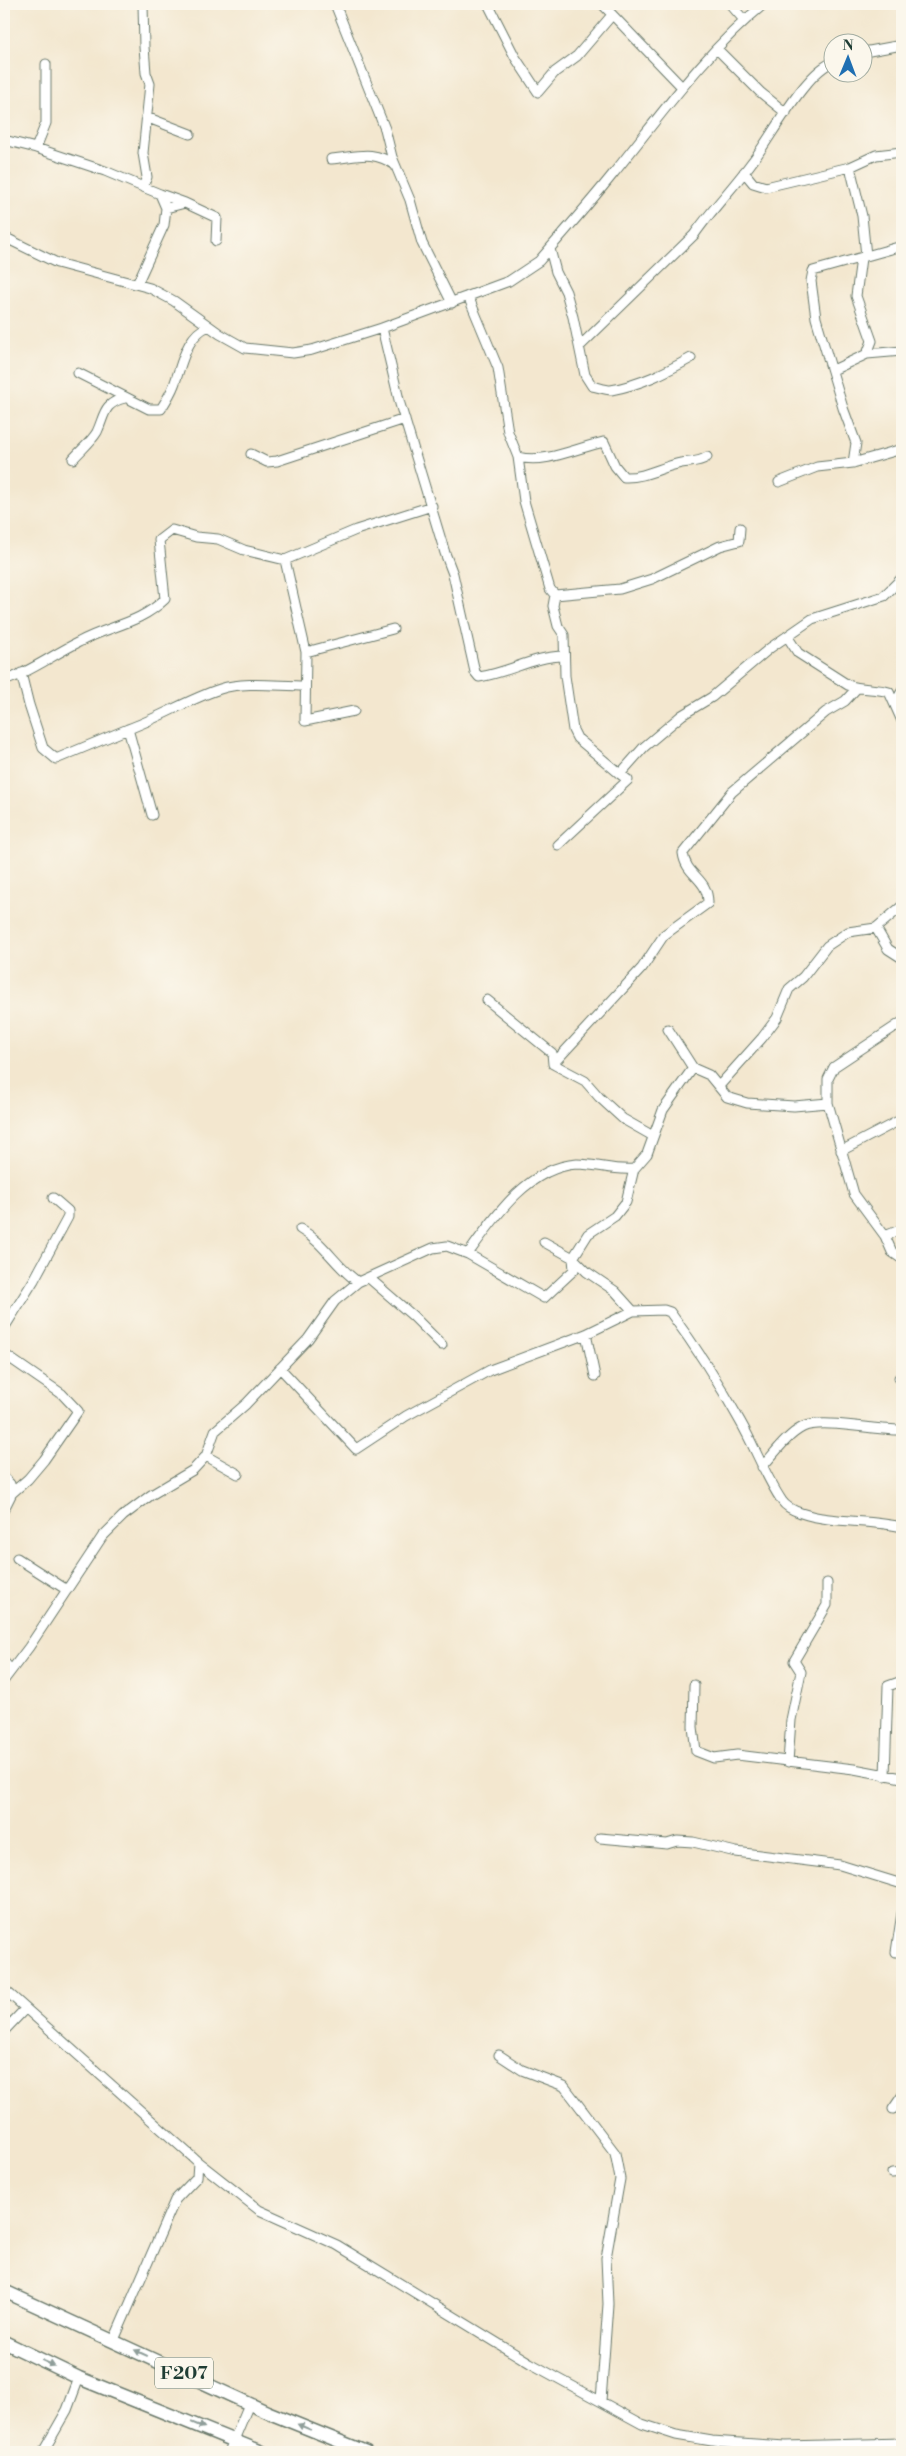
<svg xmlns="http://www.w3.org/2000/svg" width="906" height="2456" font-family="'Libre Bodoni',serif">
<rect width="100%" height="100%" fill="#fbf7ec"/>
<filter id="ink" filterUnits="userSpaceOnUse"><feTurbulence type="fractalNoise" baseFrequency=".02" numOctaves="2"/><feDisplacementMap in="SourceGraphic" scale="10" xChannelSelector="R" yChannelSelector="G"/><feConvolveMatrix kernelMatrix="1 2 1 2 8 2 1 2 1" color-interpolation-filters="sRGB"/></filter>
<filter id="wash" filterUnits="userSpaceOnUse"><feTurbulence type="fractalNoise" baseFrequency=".0096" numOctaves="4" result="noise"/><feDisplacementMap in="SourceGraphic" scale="20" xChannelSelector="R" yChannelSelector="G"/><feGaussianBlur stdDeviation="1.12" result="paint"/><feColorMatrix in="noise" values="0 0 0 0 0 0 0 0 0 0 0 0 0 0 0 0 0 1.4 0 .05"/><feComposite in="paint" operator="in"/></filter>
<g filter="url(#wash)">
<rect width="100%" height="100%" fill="#f3e7cf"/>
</g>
<g filter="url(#ink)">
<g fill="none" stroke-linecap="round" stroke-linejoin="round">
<!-- street casing -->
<g stroke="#69786a" stroke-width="11">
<path id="street" d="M335,4L385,129L392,157L410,200L422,243L452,303
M488,4L515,57L538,92L555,72L577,56L612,15
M602,4L681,86
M730,4L744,20
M717,49L760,92L786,113
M864,52L902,45
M146,117L190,134
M4,140L36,148L105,171L143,187L147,177L143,153L150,84L146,73L144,47L143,4
M36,148L46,123V64
M331,159C357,157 372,149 395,165
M850,167L862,216L866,256
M744,172L753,183L766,187L850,167L876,155L902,152
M160,194L185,203
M166,208L185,203L217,218L216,241
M4,237L57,263L150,288L174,301L220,334L245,348L293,353L312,350L382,328L509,281L539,261C564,232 589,204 613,174C661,115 705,52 764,4
M550,249L556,272L566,292L573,317L585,375L592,386C598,387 605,390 611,390C640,385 666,372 691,358
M861,258L856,296L872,341L867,354
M137,284L164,225L166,208L160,194L143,187
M468,296L498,368L508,432L518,457C546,464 576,448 604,442L615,466L624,477C645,478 661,467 681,463C691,461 698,463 707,457
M382,328L400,404L445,553L453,574L475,672L479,677C508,673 534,656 564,656
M580,346L694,235C712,209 734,187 752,162C771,138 806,70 834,62
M833,370L867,354L902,351
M78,373L149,409H161C166,401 171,393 174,385C182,364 186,335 209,326
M251,454L267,462L277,461L405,419
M518,457L524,501L550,589L555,595L620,589L652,579L720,546L739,541L740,528
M73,459C81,450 91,442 97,432C105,415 103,403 125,398
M853,463L902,449
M779,482L817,467L853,463L856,443L843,408L816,318L811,281L813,271L902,246
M285,560L306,652L305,721L354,711
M555,595L553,606L558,626L564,635L565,676L573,730L577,738L620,774L644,747L682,715L712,697L770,648L812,619L884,596L902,578
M787,636L798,653L848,685C861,690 875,688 889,692L902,721
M306,652L393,629
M21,673L29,705L43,748L56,759L128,729L152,815
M4,681C30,672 54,654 79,642C110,625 138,625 165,599L159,540L172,530L196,537L218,539L244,550L285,560L356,530L432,506
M895,703L902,691
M128,729C159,718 189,699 220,689C245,681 278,686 304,686
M558,845L628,780L620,774
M902,906L876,928L888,949L902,958
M487,1000L552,1053L553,1064L585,1081L599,1097L623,1119L653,1136
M902,1022L834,1067L828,1079V1103L854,1194L885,1236L892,1252L902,1259
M668,1029L693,1068
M553,1064L642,968L664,935L708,903C708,877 686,877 683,853L732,792L826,712L845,701L857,688
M719,1086L762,1038L777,1018L789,989L803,977L827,946L848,932L876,928
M841,1151L902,1119
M300,1229C325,1243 335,1266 358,1282
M885,1236L902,1229
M544,1242L573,1258L588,1234L615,1216L626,1202L634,1169L647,1154L663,1110L693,1068L709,1075L727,1097L747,1103L794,1106L828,1103
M468,1254C494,1218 528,1167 577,1164C597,1164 613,1171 634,1169
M369,1278L413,1316L442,1345
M633,1311L664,1310L670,1312C696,1347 719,1383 740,1421C755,1447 765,1476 782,1501C786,1507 795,1511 801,1513C834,1524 869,1519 902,1527
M4,1328L34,1280L68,1217V1211L53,1198
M586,1334L595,1376
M4,1354L62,1394L78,1411L44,1460L28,1479L12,1493
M899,1378H902
M206,1456L238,1474
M762,1467C774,1454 787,1435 803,1427C822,1418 879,1431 902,1430
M4,1478L10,1484L12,1493L4,1509
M17,1558L67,1590
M4,1662L11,1670
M4,1680L29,1647L102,1537L123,1516L151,1495L193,1470L206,1456L215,1431L246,1404L308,1339L335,1301L358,1282L433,1248L447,1246L468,1254L544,1298L574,1270L573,1258L587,1272L615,1291L633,1311L586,1334L490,1370L406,1416L356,1449L280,1368
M694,1685L693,1727L696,1751L714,1758L737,1755L854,1769L902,1778
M788,1762L791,1720L801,1672L794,1661L827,1605V1583
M885,1776L888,1686L902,1681
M600,1838L667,1844L677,1841L693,1842L736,1852L840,1865L902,1884
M896,1952L902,1913
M4,1989L198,2162L259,2210L337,2245L530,2363L642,2424L676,2435L712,2441L785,2446L902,2443
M4,2031L25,2009
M499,2055L522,2070L564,2086L615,2153L620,2179L606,2258L608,2304L601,2401
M893,2109L902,2096
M892,2173L902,2172
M114,2340L175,2200L197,2177L198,2162
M43,2452L67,2410L79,2378
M229,2452L249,2404"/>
</g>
<!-- primary casing -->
<g stroke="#69786a" stroke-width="15">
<path id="primary" d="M4,2291L267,2412L366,2452
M4,2342L79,2378L262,2452"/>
</g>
<!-- street -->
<use href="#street" stroke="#fff" stroke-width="9"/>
<!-- primary -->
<use href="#primary" stroke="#fff" stroke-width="12"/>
</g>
<!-- one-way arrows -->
<defs><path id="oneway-solid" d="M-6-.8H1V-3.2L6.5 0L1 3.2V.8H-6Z" transform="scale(1.25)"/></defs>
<g fill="#8f9e9a">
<use href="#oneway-solid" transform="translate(141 2353) rotate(-155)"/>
<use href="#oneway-solid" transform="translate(48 2363) rotate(25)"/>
<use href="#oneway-solid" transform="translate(198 2425) rotate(22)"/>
<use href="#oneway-solid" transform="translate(304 2427) rotate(-157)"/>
</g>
</g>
<g text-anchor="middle" stroke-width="5" stroke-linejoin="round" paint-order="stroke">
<!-- shield labels -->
<rect fill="#fbf7ec" stroke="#61756b" stroke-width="1" x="155" y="2357.5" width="58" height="31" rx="4"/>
<g font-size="18" font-weight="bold" fill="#1f3d34">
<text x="184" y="2379">F207</text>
</g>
</g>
<!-- margin -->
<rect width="906" height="2456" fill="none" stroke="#fbf7ec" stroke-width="20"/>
<!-- north arrow -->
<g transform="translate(848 58) rotate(1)"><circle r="24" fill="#fbf7ec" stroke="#a3ada2"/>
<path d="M0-4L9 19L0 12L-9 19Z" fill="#1f6fb2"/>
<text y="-8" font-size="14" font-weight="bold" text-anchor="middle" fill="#1f3d34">N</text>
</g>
</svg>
